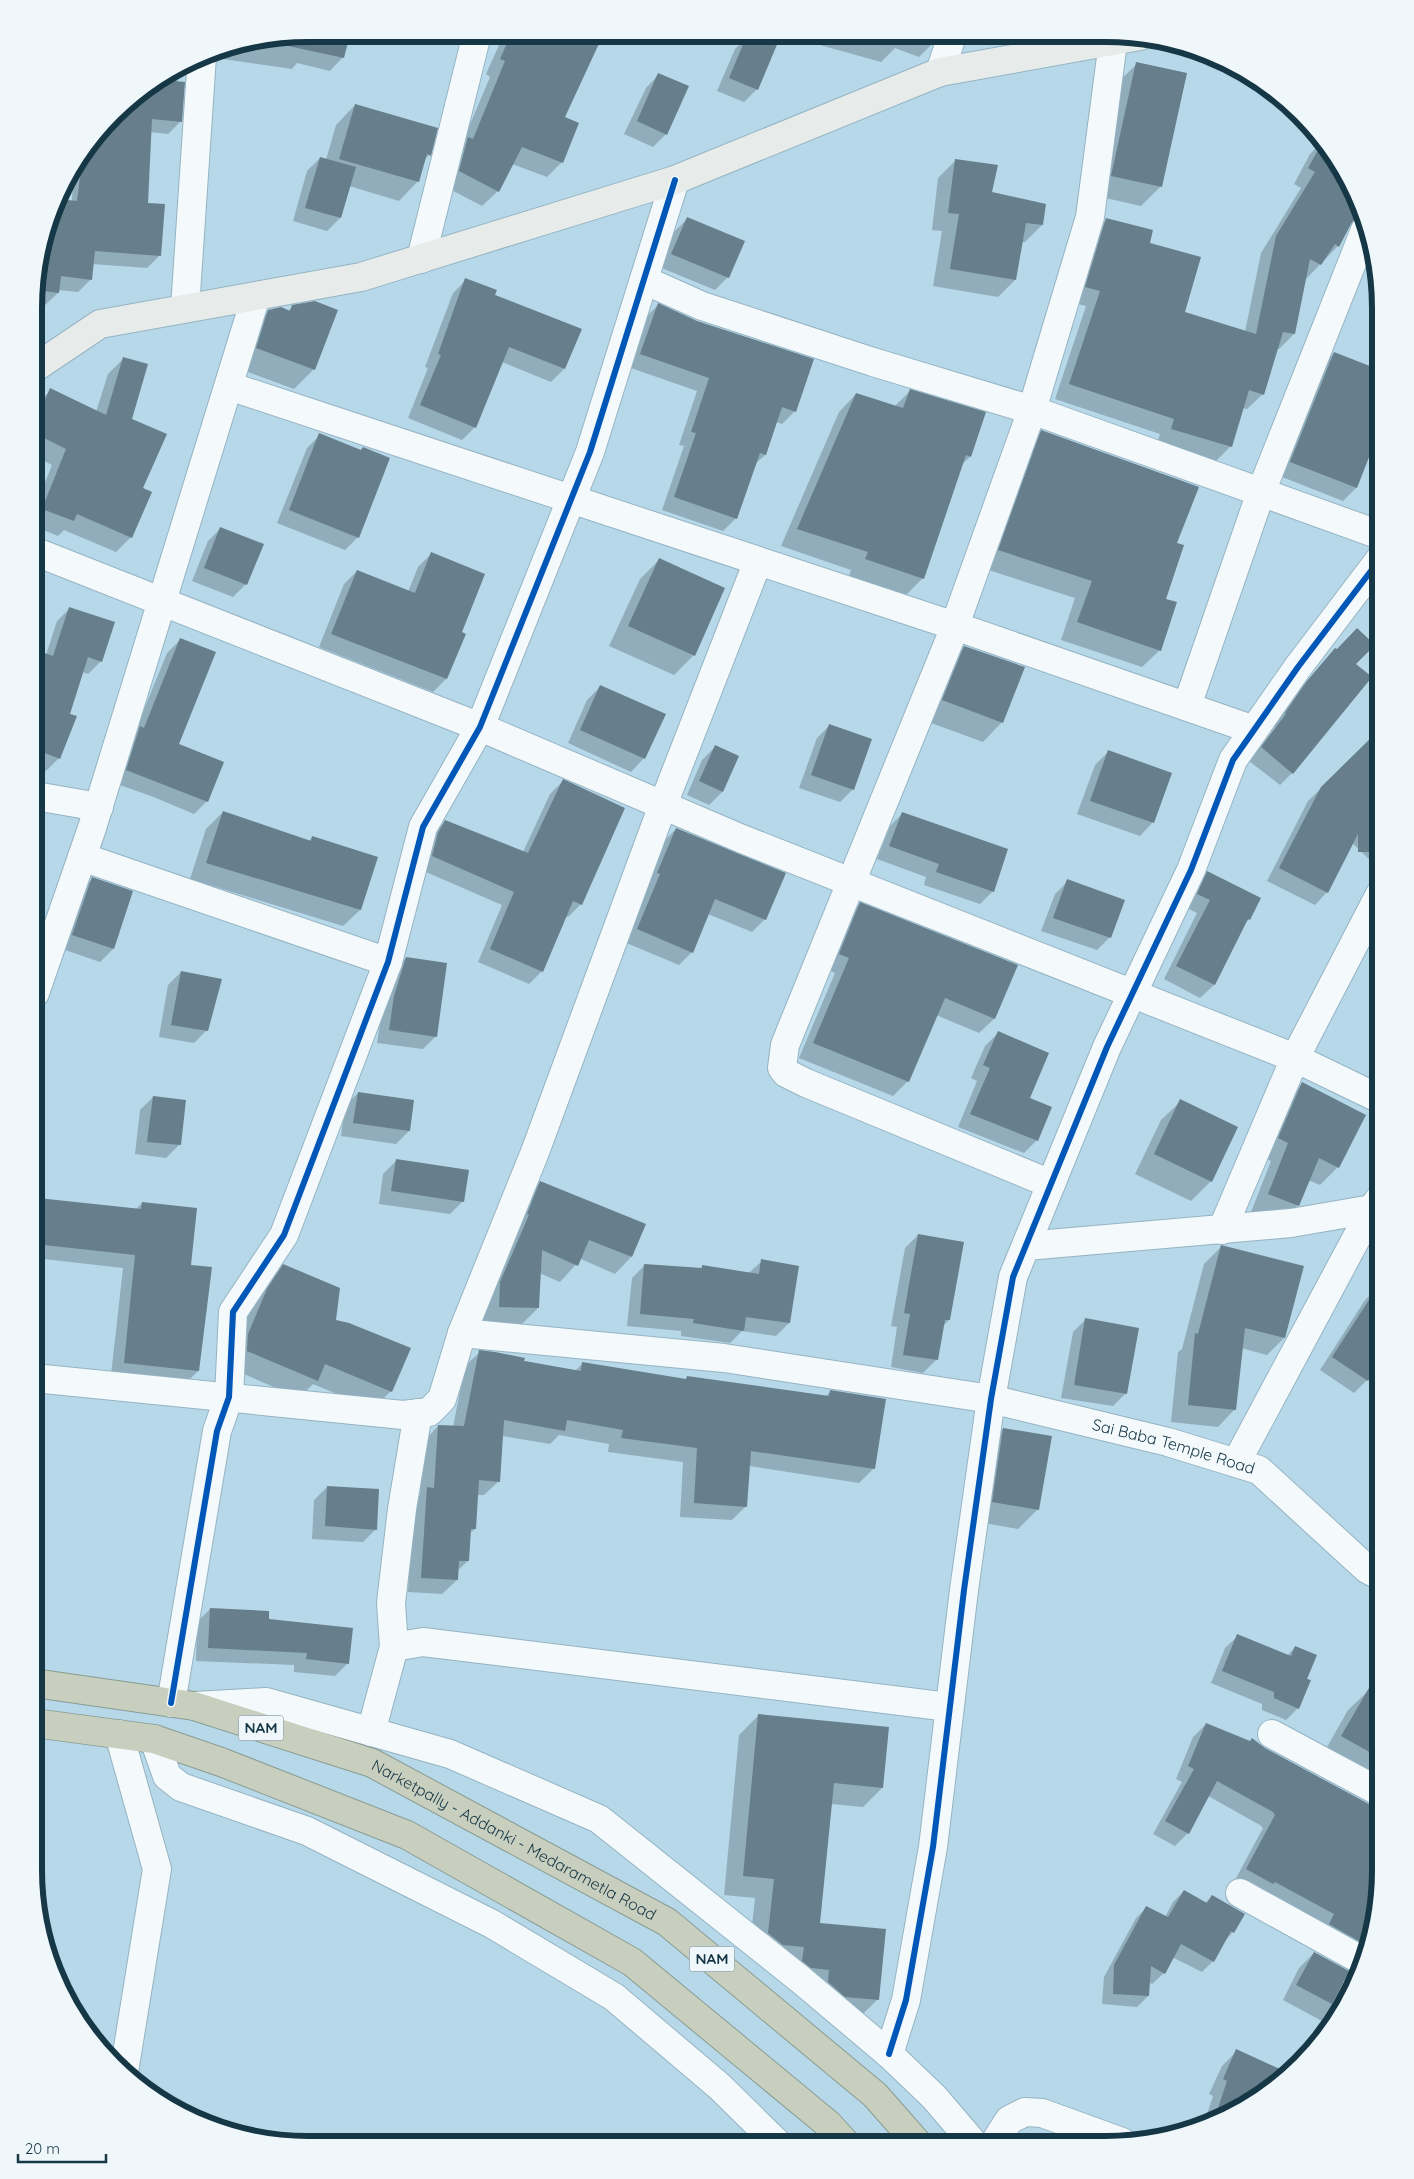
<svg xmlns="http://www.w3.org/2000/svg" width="1414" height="2179" font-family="Quicksand,sans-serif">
<rect width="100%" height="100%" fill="#b6d8e9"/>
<!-- shadow -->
<path fill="#0003" d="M308,34H348L343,57L330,71L297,63L292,69L215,58L216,52Z
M504,34L609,35L596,48L564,118L562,162L547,177L512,164L498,191L482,206L444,186L490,77L486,74Z
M796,35L935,36L932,44L919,57L895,48L881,62L795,38Z
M748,36L757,89L744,102L717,91L735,49Z
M1137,64L1161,186L1141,206L1092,195L1117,83Z
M177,71L181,121L168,134L150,132L147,204L160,255L147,268L92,264L90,280L78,292L58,290V293L45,305L36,304V273L58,200L72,202L73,172L127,102Z
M659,74L666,134L653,147L624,134L646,88Z
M355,105L429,155L424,160L418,181L399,201L349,186L340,218L327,231L293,221L307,171L320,158L326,160L336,125Z
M1323,141L1351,188L1346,197L1360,206L1361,210L1350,223L1338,246L1305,280L1294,334L1279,349L1277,348L1263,394L1247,409L1242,408L1231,446L1215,462L1157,444L1160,434L1055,399L1086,306L1071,302L1091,235L1106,220L1149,244L1183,313L1245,332L1261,253L1301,188L1294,184L1310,154Z
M956,160L991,193L1042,225L1025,242H1022L1015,280L998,297L933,286L942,231L932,230L938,178Z
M687,219L728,277L715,290L659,267L674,232Z
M466,280L494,296L564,369L551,382L502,362L475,427L462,440L408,418L428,368L425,367L453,293Z
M658,305L795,411L782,424L776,422L765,455L754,465L736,518L723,531L662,510L684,446L679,445L697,391L628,367L645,318Z
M293,306L314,369L294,389L237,368L249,331L269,311H288Z
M1334,353L1380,371V420L1356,488L1343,501L1277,475L1321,366Z
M123,359L141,489L131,537L116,552L64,530L58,536L36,527V504L52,465L36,457V405L51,390L96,412L108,374Z
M910,391L970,457L961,465L923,578L905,596L849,576L851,570L781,546L839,412L856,394L894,407Z
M1042,431L1176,543L1164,599L1160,650L1142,667L1061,640L1075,598L982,568L1024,449Z
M320,435L361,451L358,537L345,550L277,523L307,448Z
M221,528L246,584L233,597L192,581L208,541Z
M431,554L460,633L464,634L446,679L433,692L319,647L344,584L357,571L408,592L418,567Z
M659,560L723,588L693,656L674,675L609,646L640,579Z
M70,608L101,661L88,674L82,672L68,714L59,758L46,771L35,767L36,657L40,653L46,655L57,621Z
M180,640L177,745L207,801L194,814L151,796L114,783L167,653Z
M964,647L1002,722L983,742L923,720L945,667Z
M1335,649L1354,664L1292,773L1280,785L1249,761L1275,727L1273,726L1295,695Z
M600,687L644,758L631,772L568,743L587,700Z
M830,725L853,789L840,802L799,788L817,738Z
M1380,731V852L1371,861L1352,843L1327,892L1315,905L1267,881L1308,801Z
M715,747L737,757L722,792L709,805L687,795L702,760Z
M1108,752L1153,822L1140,836L1077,814L1095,765Z
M563,781L581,904L568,917L565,916L542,971L529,984L478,962L502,905L419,869L432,835L445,822L523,852L550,794Z
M223,812L308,841L312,838L360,910L343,926L190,879L206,829Z
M903,813L993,891L980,904L924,885L926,877L877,859L890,826Z
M676,829L765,919L752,932L708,914L692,952L679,965L624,942L648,887L644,886L663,842Z
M1208,872L1249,919L1244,924L1214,985L1200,998L1164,979L1197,913L1185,907L1195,885Z
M92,879L113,949L100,962L59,948L79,892Z
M1068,881L1110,937L1097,950L1041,931L1055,894Z
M860,904L1016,966L994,1019L979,1033L936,1015L908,1081L893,1096L799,1058L835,973L825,968L845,919Z
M406,958L436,1036L423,1049L377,1043L382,1010L393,971Z
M181,972L207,1030L194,1043L159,1037L168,985Z
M998,1033L1028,1099L1037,1140L1024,1153L958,1127L977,1081L971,1078L985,1046Z
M1302,1084L1338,1167L1320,1185L1308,1180L1298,1205L1280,1223L1251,1212L1271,1161L1261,1156L1284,1102Z
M358,1093L413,1101L409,1131L396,1144L341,1136L345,1106Z
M153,1097L179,1145L166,1158L135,1154L140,1110Z
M1181,1101L1211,1181L1191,1201L1135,1174L1161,1120Z
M396,1161L463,1201L450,1214L379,1204L383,1174Z
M541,1182L631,1257L615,1274L581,1259L560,1282L539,1273L538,1308L521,1325L482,1323L483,1299L524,1199Z
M38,1199L136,1209L142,1203L189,1266L198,1371L185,1384L111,1375L123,1268L35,1258V1203Z
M918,1235L949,1320L942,1327L936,1360L923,1373L891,1367L897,1327L891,1326L905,1248Z
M1221,1247L1284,1338L1267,1355L1241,1348L1235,1409L1218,1427L1171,1422L1178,1352L1182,1349L1204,1264Z
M762,1261L789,1323L776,1336L742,1331L730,1343L681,1336V1331L627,1326L632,1278L645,1265L699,1269L703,1266L749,1273Z
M284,1266L335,1321L391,1391L373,1409L313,1384L299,1398L230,1368V1353L249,1309L266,1284Z
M1378,1287L1367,1380L1354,1393L1320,1370L1365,1300Z
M1086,1319L1126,1393L1113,1406L1061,1398L1073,1332Z
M480,1352L575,1371L583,1363L685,1380L687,1377L826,1396L831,1391L874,1468L859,1483L749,1466L746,1506L732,1520L680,1517L683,1462L608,1452L609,1444L559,1435L550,1444L502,1436L499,1481L484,1495H477L475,1529L469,1534L468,1561L457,1571V1580L442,1594L408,1592L413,1503L420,1495L424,1441L438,1426L453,1427L465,1366Z
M1003,1429L1050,1437L1037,1510L1018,1529L973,1521L984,1449Z
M327,1487L376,1529L363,1542L312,1539L314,1500Z
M210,1609L267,1620L348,1663L335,1676L294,1672V1665L196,1661L197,1622Z
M1238,1636L1287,1656L1295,1647L1305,1679L1298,1708L1286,1720L1262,1710V1704L1211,1683L1225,1648Z
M1368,1691L1380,1697V1788L1322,1756L1348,1710Z
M759,1715L882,1788L863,1807L831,1804L818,1924L878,1999L858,2019L749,1953L755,1898L724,1895L739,1735Z
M1206,1724L1380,1889L1365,1953L1234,1882L1263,1828L1260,1825L1208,1796L1188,1833L1175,1846L1153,1834L1182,1782L1176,1779L1193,1737Z
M1184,1891L1205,1903L1212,1896L1233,1932L1223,1943L1213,1961L1202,1972L1172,1957L1164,1973L1152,1984L1149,1982L1148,1996L1137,2007L1102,2004L1104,1977L1136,1918L1147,1907L1165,1917L1173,1902Z
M1314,1953L1342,1983L1353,1987L1331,2026L1283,2000L1299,1968Z
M1237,2051L1288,2074L1273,2088L1211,2124L1203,2126L1213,2096L1209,2094L1222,2066Z"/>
<!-- building -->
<path fill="#677e8c" d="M308,34H350L344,58L279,44L280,39Z
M511,34L603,35L565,117L579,123L563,163L522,147L499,192L459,171L468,137L473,139L505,61L500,59Z
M747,35H781L758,90L729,78Z
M1136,62L1187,73L1162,187L1111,176Z
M658,73L689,86L667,135L637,121Z
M162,80L185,82L182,122L152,119L148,203L165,204L161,256L95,251L92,280L61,276L59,293L36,290L38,266L58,199L77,201L82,161L127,102Z
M355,104L438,128L431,156L427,154L419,182L339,159Z
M1323,141L1359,203L1361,212L1351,224L1339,247L1335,244L1321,265L1310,259L1295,334L1283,332L1264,395L1249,390L1232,447L1171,429L1174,419L1069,384L1100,291L1085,287L1106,218L1153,230L1150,243L1201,257L1185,312L1256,334L1276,236L1315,172L1308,168Z
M320,157L356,167L341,218L305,208Z
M955,159L998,165L992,192L1046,204L1043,225L1026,223L1016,280L950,269L959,214L948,213Z
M687,217L745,241L729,278L671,254Z
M465,278L497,290L495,295L582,329L565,369L509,347L476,428L420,405L441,355L438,354Z
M315,301L338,310L315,370L256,348L268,310L281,307L290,311L292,305Z
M658,303L697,321L814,359L796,412L782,407L766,455L760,453L737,519L674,497L696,433L691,432L709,378L640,354Z
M1334,352L1380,370V429L1357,488L1290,462Z
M123,357L148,364L132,419L167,434L143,488L152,492L132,538L77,514L74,521L42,509L66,449L36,434V404L42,407L50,388L106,415Z
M910,389L986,412L971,457L966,455L924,579L865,559L868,552L797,529L856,393L903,408Z
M1041,430L1199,487L1177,543L1184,545L1166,599L1177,602L1161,651L1077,622L1092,581L998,550Z
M319,433L361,450L363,447L390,458L359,538L289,510Z
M220,527L264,544L247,585L204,568Z
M431,552L485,574L462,632L466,634L447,679L331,634L357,570L415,593Z
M659,558L725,588L695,656L628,626Z
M69,607L115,622L102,662L88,657L70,714L77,716L60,759L35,749L36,650L53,656Z
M1357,628L1375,645L1356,664L1372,677L1293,774L1261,747L1286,714L1285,713L1307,681L1335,648L1337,649Z
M180,638L216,652L179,744L224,762L208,802L126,770L140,726L144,728Z
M964,646L1025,667L1003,723L942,700Z
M600,685L666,714L645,759L580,730Z
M829,724L872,739L854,790L811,775Z
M1380,729V852H1358V834L1328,893L1279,868L1321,787Z
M715,745L739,756L723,792L699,781Z
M1108,750L1172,773L1154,823L1090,801Z
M563,779L625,808L582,905L573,901L543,972L490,949L514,892L432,856L438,833L445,820L528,853Z
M223,811L311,841L312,836L378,857L361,910L206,863Z
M902,812L1008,849L994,892L936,872L939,864L889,846Z
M676,828L786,873L766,920L715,899L693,953L637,929L660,874L657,873Z
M1207,871L1261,898L1250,920L1248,919L1215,985L1176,966L1210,900L1197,894Z
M92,877L133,891L114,949L72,935Z
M1067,879L1125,900L1111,938L1053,918Z
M860,902L1018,965L995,1019L945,998L909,1082L813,1043L849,958L839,954Z
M406,957L447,963L437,1037L389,1030L394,996Z
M181,971L222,979L208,1031L171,1025Z
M998,1031L1049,1053L1030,1098L1052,1107L1038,1141L970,1114L990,1068L983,1065Z
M1302,1082L1366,1115L1339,1168L1319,1158L1299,1206L1268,1194L1288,1143L1278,1138Z
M358,1092L414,1100L410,1131L353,1123Z
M153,1096L186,1100L181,1145L147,1142Z
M1180,1099L1238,1127L1212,1182L1154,1154Z
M396,1159L469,1170L464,1202L391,1191Z
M540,1181L646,1224L632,1257L589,1240L578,1266L542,1250L539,1308L499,1307L500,1282L529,1215L527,1214Z
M38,1198L141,1209L142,1202L197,1208L191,1265L212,1267L199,1371L124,1363L135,1255L35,1244Z
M918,1234L964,1242L950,1320H945L938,1360L903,1355L910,1314L904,1313Z
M1221,1245L1304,1266L1285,1338L1245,1328L1236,1410L1188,1405L1195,1333L1198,1334Z
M761,1259L799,1266L790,1323L746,1317L744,1331L693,1323L694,1319L640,1314L644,1264L702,1268V1265L759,1274Z
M283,1264L340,1288L336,1320L349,1323L411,1348L392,1392L325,1364L318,1381L247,1351L248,1334L267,1289Z
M1380,1283V1363L1368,1381L1332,1357Z
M1085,1318L1139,1328L1127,1394L1074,1385Z
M479,1350L495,1352L525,1358L524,1361L581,1371L582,1362L686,1379L687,1376L829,1396L830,1390L886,1399L875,1469L751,1451L747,1507L694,1503L697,1448L621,1438L623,1430L567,1420L565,1431L504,1420L500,1482L479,1480L476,1529H471L469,1561H459L458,1580L421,1578L427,1487L434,1488L438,1425L464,1426Z
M1003,1428L1052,1436L1039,1510L992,1502Z
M327,1486L379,1489L377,1530L325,1526Z
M210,1608L269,1611V1619L353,1628L349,1664L306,1659L307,1653L208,1648Z
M1237,1634L1291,1656L1295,1646L1317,1655L1307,1679L1311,1680L1299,1709L1274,1698V1692L1222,1671Z
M1380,1669V1758L1341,1736Z
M758,1714L889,1727L883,1788L834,1783L820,1923L886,1929L879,2000L845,1997L828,1982L829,1970L811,1968L802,1961L804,1947L783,1945L768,1933L774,1879L743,1876Z
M1206,1723L1250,1741L1252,1738L1265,1748L1380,1810V1889L1369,1935L1364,1944L1329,1924L1334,1914L1275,1882L1273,1884L1246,1869L1275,1815L1273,1812L1217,1781L1189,1834L1165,1821L1194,1769L1188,1766Z
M1184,1890L1207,1903L1212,1895L1245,1914L1234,1933L1231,1931L1214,1962L1181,1944L1165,1974L1151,1966L1149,1996L1113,1994L1114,1965L1146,1906L1168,1917Z
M1314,1952L1349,1971L1332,2004L1296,1985Z
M1236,2049L1282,2070L1273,2088L1213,2123L1227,2081L1223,2079Z"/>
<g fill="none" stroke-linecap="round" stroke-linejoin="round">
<!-- street casing -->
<g stroke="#95b4c3" stroke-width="30">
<g id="street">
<path d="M940,72L952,36"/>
<path d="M421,259L477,34"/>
<path d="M644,280L702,306L873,362L1032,410L1380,535"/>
<path d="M185,308L202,56"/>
<path d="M229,386L955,626L1254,730"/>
<path d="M36,552L480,727L742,839L1295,1058L1380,894"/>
<path d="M1187,706L1261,492L1365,230"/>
<path d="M35,796L99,807"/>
<path d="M82,857L388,962"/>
<path d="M35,993L92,828L256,296"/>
<path d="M1051,1184L806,1083L786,1073L782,1068L785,1045L950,639L1032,410L1090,217L1113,42L1118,36"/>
<path d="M1222,1230L1295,1058L1380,1099"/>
<path d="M1026,1246L1291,1223L1372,1209L1380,1198"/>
<path id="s1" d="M462,1333L724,1358L991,1399L1168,1442L1259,1470L1367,1569L1380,1576"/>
<path d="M34,1378L403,1415L429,1412L442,1399L462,1333L535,1152L663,805L758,561"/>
<path d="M1236,1463L1372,1209"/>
<path d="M394,1647L391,1603L402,1509L418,1413"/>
<path d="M171,1703L217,1431L229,1397L233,1312L284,1235L388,962L423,827L480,727L590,452L675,180"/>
<path d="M195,1706L266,1702L450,1754L599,1819L800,1979L889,2054L934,2097L975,2145"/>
<path d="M371,1732L394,1647L423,1642L949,1707"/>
<path d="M119,1734L157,1869L124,2072"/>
<path d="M1272,1734L1380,1792"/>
<path d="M154,1739L167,1776L181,1787L307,1831L492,1924L614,1997L719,2086L778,2144"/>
<path d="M1240,1893L1363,1961"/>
<path d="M889,2054L906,2000L933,1847L964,1590L991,1399L1013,1277L1107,1047L1191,870L1233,760L1298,667L1380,559"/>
<path d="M993,2145L1009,2120L1025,2112L1042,2113L1122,2142"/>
</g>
</g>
<!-- secondary casing -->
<g stroke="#95b4c3" stroke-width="30">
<path id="secondary" d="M36,367L100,324L361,277L675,180L940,72L1140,36"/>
</g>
<!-- highway casing -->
<g stroke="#899c92" stroke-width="30">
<g id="highway">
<path id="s2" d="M34,1683L194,1706L372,1763L667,1922L875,2095L919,2145"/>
<path d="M34,1723L154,1739L221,1762L407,1835L632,1962L828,2124L847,2145"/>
</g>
</g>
<!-- street -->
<use href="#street" stroke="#f4f9fc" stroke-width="28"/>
<!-- secondary -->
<use href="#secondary" stroke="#e7ecea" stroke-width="28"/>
<!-- highway -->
<use href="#highway" stroke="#c9cfbf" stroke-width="28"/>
<!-- cycleway casing -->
<g stroke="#f0f7fb" stroke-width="9">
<path id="cycleway" d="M171,1703L217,1431L229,1397L233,1312L284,1235L388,962L423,827L480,727L590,452L675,180
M889,2054L906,2000L933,1847L964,1590L991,1399L1013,1277L1107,1047L1191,870L1233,760L1298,667L1380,559"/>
</g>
<!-- cycleway -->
<use href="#cycleway" stroke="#0057b8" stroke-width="6"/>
</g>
<g text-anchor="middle" stroke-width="5" stroke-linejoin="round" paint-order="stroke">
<!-- shield labels -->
<g fill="#f0f7fb" stroke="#57717c" stroke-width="1">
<rect x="238.5" y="1715.5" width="45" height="25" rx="4"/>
<rect x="689.5" y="1946.5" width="45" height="25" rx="4"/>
</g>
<g font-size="15" font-weight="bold" fill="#153746">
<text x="261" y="1733">NAM</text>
<text x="712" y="1964">NAM</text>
</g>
<!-- street labels -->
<g font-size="16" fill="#153746" stroke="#f0f7fb">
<text dy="6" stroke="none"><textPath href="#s1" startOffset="722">Sai Baba Temple Road</textPath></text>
<text dy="6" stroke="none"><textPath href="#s2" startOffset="510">Narketpally - Addanki - Medarametla Road</textPath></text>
</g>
</g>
<!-- crop -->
<path d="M0 0H1414V2179H0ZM308 42H1106A266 266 0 0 1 1372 308V1870A266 266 0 0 1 1106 2136H308A266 266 0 0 1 42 1870V308A266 266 0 0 1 308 42Z" fill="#f0f7fb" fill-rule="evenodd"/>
<path fill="none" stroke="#153746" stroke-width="6" d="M308 42H1106A266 266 0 0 1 1372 308V1870A266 266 0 0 1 1106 2136H308A266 266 0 0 1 42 1870V308A266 266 0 0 1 308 42Z"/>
<!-- scale -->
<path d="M18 2154v8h88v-8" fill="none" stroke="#153746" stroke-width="2.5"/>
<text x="25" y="2154" font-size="15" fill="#153746" stroke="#f0f7fb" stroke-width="4" paint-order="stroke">20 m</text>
</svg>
